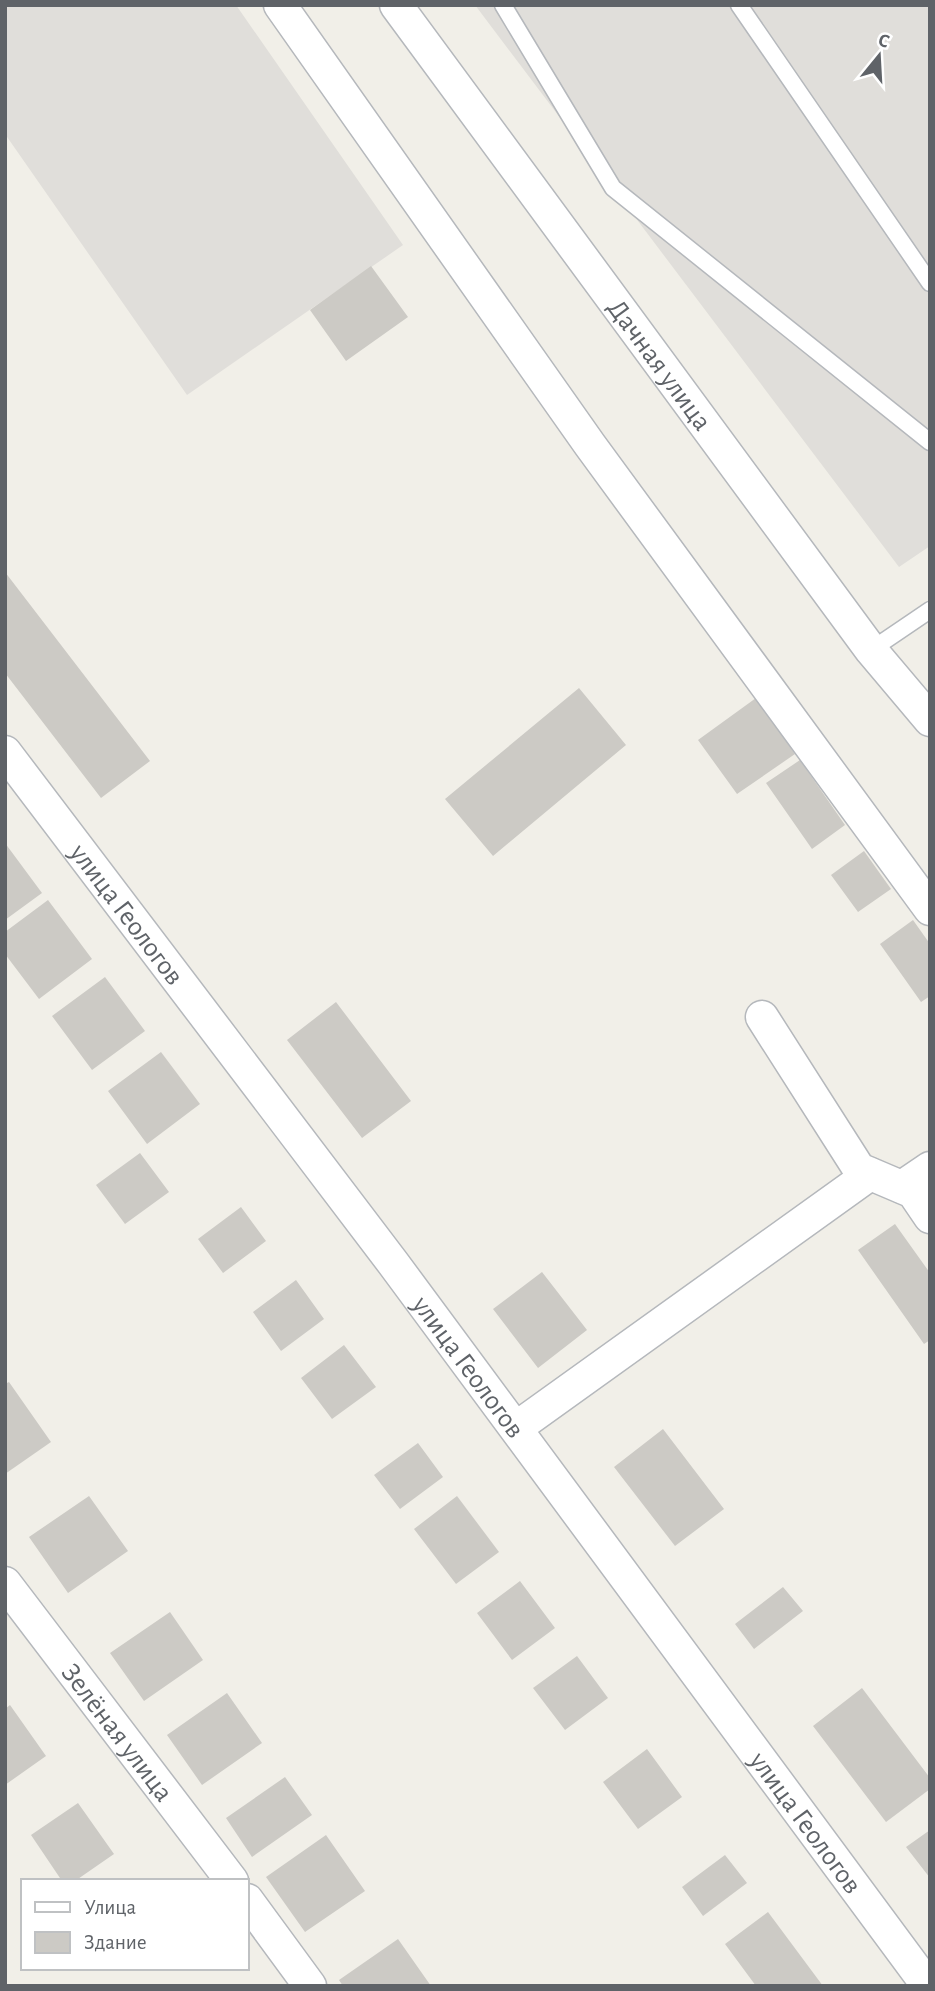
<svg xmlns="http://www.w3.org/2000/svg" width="935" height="1991" font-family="'Alegreya Sans',sans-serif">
<rect width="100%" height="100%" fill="#f1efe8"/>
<!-- industrial -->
<path fill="#e0deda" d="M5,5H236L403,245L187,395L5,134Z
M475,5H930V546L899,567Z"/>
<!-- building -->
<path fill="#cccac5" d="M371,266L408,317L346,361L310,310Z
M5,572L150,761L101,798L5,673Z
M579,688L626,745L493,856L445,799Z
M756,698L795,754L737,794L698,740Z
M800,760L845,825L812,849L766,783Z
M5,843L42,893L5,920Z
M864,851L891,889L858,912L831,875Z
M48,900L92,959L39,999L5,954V932Z
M913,920L930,944V996L921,1002L880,944Z
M105,977L145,1031L92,1070L52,1016Z
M336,1002L411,1101L362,1138L287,1040Z
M161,1052L200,1104L147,1144L108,1091Z
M140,1153L169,1192L125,1224L96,1185Z
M241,1207L266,1241L223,1273L198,1239Z
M895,1224L930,1273V1340L924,1344L858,1250Z
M542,1272L587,1330L538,1368L493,1309Z
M296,1280L324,1319L281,1351L253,1312Z
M344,1345L376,1387L332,1419L301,1378Z
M9,1382L51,1442L5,1474V1384Z
M663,1429L724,1509L675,1546L614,1467Z
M418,1443L443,1477L400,1509L374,1475Z
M89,1496L128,1551L68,1593L29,1537Z
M457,1496L499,1552L456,1584L414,1529Z
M520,1581L555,1628L512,1660L477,1613Z
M783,1587L803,1611L754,1649L735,1624Z
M170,1612L203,1660L144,1701L110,1653Z
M577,1656L608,1698L565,1730L533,1688Z
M862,1688L930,1778V1789L886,1822L813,1726Z
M227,1693L262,1743L202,1785L167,1735Z
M10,1705L46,1756L5,1785V1709Z
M647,1749L682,1797L638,1829L603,1782Z
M285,1777L312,1815L252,1857L226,1818Z
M78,1803L114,1854L75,1881H62L31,1835Z
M930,1830V1878L906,1847Z
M326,1835L365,1891L305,1932L266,1877Z
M725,1855L747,1883L703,1916L682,1887Z
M768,1912L823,1986H756L725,1944Z
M398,1939L431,1986H343L339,1980Z"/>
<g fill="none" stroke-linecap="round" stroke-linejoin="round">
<!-- lane casing -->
<g stroke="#b5b8bc" stroke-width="19">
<path id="lane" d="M503,5L613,188L930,442
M739,5L930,283
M871,650L930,610"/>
</g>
<!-- street casing -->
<g stroke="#b5b8bc" stroke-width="35">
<g id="street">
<path d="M280,5L590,445L930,909"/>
<path id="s1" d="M396,5L871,650L930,720"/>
<path id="s2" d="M5,752L393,1263L928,1986"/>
<path d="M762,1017L859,1169L913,1192L930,1217"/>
<path d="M902,1187L930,1168"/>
<path d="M516,1428L870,1174"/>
<path id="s3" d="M5,1583L232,1881"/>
<path d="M247,1900L310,1986"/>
</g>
</g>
<!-- lane -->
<use href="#lane" stroke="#fff" stroke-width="16"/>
<!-- street -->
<use href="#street" stroke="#fff" stroke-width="32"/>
</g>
<g text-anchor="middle" stroke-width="7" stroke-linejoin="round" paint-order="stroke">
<!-- street labels -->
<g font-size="28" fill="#5f6368" stroke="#fff">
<text dy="10" stroke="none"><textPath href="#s1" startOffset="446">Дачная улица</textPath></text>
<text dy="10" stroke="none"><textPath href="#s2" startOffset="203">улица Геологов</textPath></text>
<text dy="10" stroke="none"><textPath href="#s2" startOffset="770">улица Геологов</textPath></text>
<text dy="10" stroke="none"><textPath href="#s3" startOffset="187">Зелёная улица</textPath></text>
<text dy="10" stroke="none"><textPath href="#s2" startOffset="1337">улица Геологов</textPath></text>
</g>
</g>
<!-- border -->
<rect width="935" height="1991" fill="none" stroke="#5f6368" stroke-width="14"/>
<!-- legend -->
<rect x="21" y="1879" width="228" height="91" fill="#ffffff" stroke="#bfc1c3" stroke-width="2"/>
<rect x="35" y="1902" width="35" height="10" fill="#ffffff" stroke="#bfc1c3" stroke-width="2"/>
<text x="84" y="1914" font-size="21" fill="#5f6368">Улица</text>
<rect x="35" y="1932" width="35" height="21" fill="#cccac5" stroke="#bfc1c3" stroke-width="2"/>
<text x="84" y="1949" font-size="21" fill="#5f6368">Здание</text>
<!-- north arrow -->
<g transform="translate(879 56) rotate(18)" stroke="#ffffff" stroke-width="5" paint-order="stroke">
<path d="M0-5L12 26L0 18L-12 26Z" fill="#5f6368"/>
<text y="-10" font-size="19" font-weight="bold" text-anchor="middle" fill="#5f6368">С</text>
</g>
</svg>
